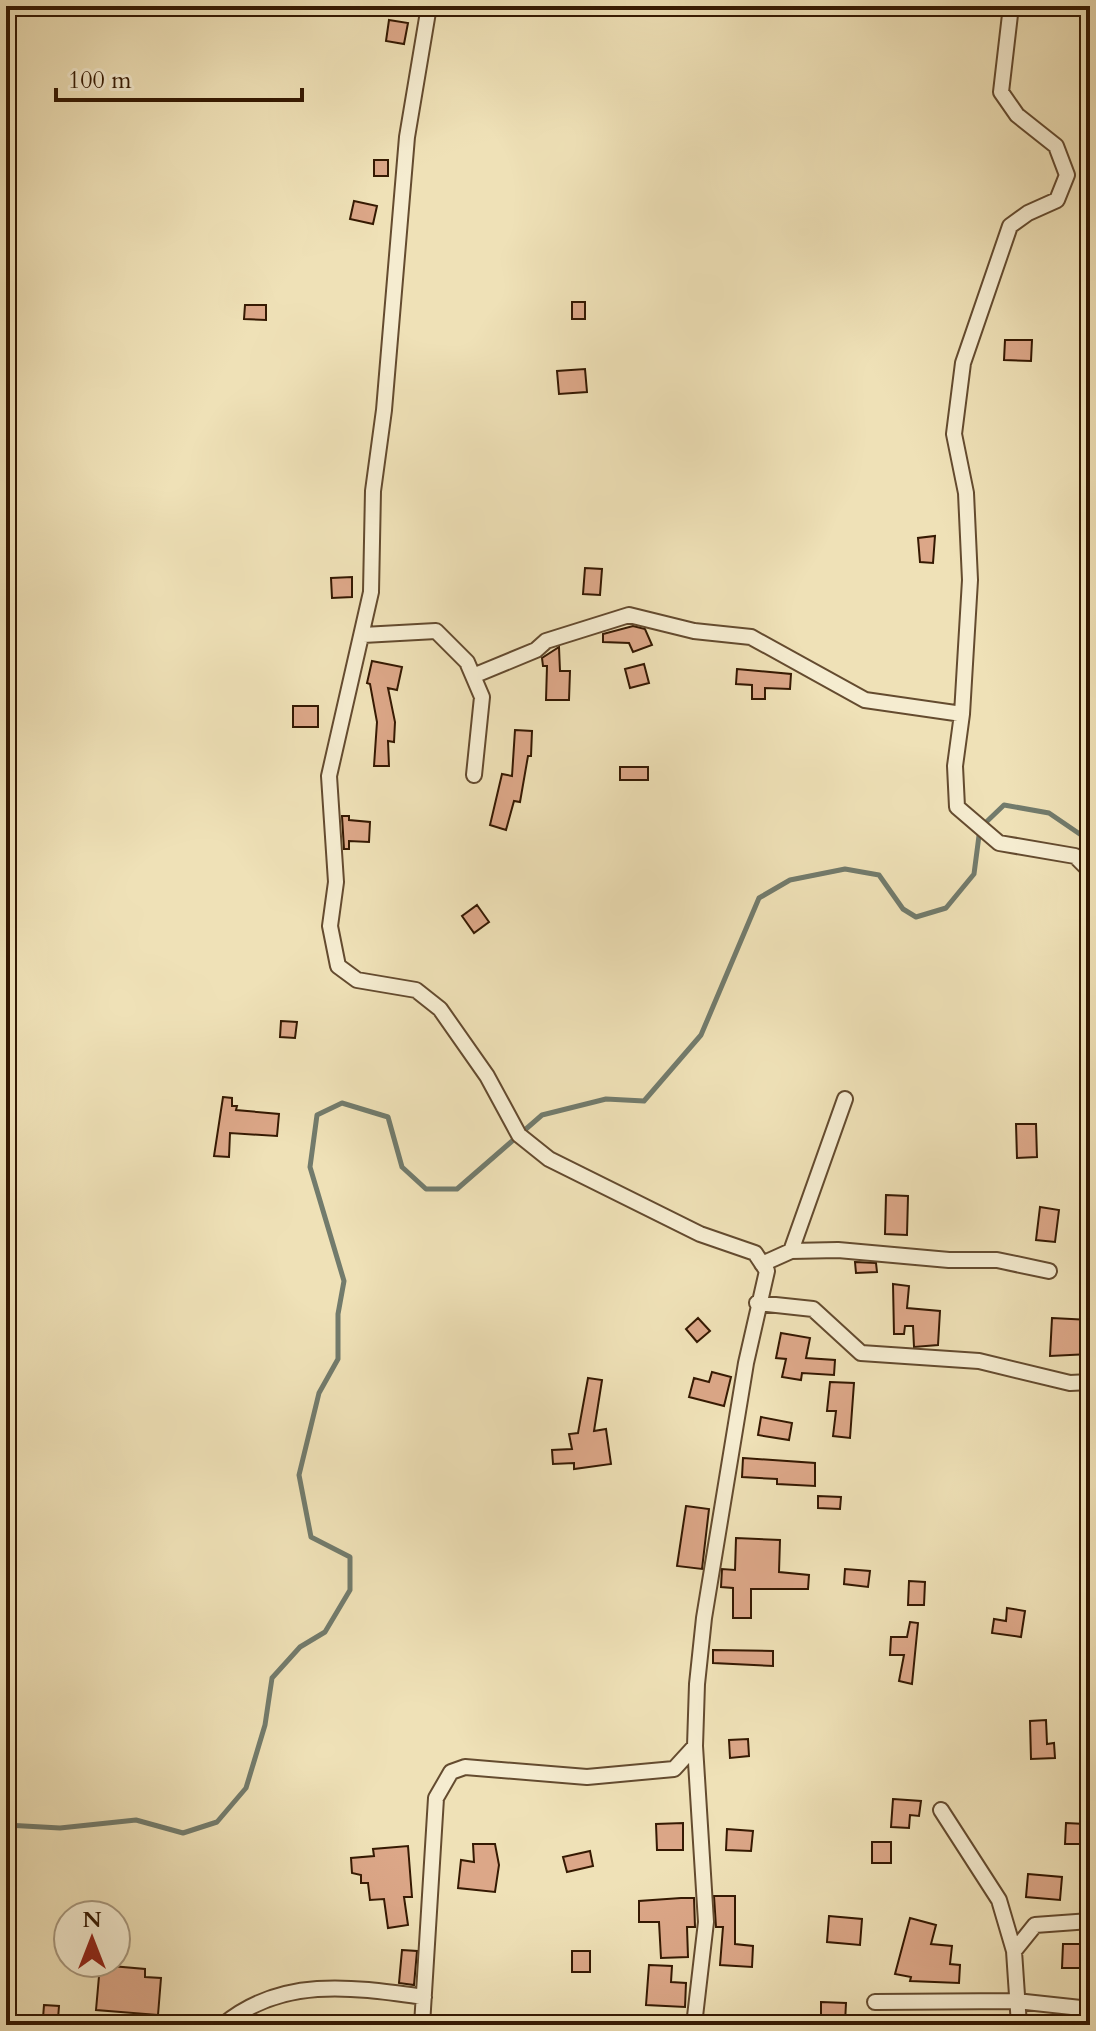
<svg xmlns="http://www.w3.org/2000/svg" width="1096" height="2031" font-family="Cardo,serif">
<rect width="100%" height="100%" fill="#efe1b7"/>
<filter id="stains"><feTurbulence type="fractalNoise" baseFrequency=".0025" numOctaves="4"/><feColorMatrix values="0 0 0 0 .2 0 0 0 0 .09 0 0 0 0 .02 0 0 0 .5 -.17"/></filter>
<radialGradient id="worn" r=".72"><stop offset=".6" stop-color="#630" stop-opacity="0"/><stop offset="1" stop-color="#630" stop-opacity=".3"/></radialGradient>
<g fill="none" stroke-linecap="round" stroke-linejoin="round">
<!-- stream -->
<path stroke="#727b6c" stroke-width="5" d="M6,1825L60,1828L136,1820L183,1833L217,1822L246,1788L265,1725L272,1678L300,1647L325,1632L350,1590V1557L311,1537L299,1475L319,1393L338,1359V1314L344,1281L310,1167L317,1115L342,1103L388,1117L402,1167L426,1189H457L542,1115L606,1099L644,1101L701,1035L759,898L790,880L845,869L879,875L903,909L916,917L946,908L974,874L980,828L1004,805L1049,813L1090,841"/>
</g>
<!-- building -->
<path fill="#dca788" stroke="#351902" stroke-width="2" d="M389,20L408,23L404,44L386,41Z
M374,160H388V176H374Z
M354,201L377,206L373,224L350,219Z
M572,302H585V319H572Z
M245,305H266V320L244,319Z
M1005,340H1032L1031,361L1004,360Z
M585,369L587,392L559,394L557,371Z
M935,536L933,563L920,562L918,538Z
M585,568L602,569L600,595L583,594Z
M352,577V597L332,598L331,578Z
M633,626L645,629L652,645L633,652L629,643L603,642V634Z
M559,647L560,671H570L569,700H546L547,666H543L542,658Z
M372,661L402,667L397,690L388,688L395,722L394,742L388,741L389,766H374L377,722L370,684L367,683Z
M644,664L649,683L630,688L625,669Z
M737,669L791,674L790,689L765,688V699H752V685L736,684Z
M293,706H318V727H293Z
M515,730L532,731L531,756H528L520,802L514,801L506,830L490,825L502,774L512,776Z
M620,767H648V780H620Z
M342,816H349V820L370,822L369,842L349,841V849H344Z
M477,905L489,922L474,933L462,916Z
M281,1021L297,1022L295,1038L280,1037Z
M223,1097L232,1098V1106H237L236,1110L279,1114L277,1136L230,1133L229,1157L214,1156Z
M1016,1124H1036L1037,1157L1017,1158Z
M886,1195L908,1196L907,1235L885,1234Z
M1040,1207L1059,1210L1055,1242L1036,1240Z
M855,1262L876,1263L877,1272L856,1273Z
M893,1284L909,1286L907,1308L940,1311L938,1345L914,1347L913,1326H905L904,1334H894Z
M698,1318L710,1331L697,1342L686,1329Z
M1052,1318L1090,1320V1354L1050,1356Z
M781,1333L810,1338L806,1358L835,1360L834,1375L802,1373L801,1380L782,1377L786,1359L776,1358Z
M712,1372L731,1377L724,1406L689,1397L694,1378L709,1382Z
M588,1378L602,1380L594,1431L606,1429L611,1464L574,1469V1463L553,1464L552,1450L572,1449L569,1434L578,1433Z
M830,1382L854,1383L850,1438L833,1436L836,1411H827Z
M761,1417L792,1423L789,1440L758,1435Z
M743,1458L815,1463V1486L777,1484V1479L742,1477Z
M818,1496L841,1497L840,1509L818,1508Z
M686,1506L709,1509L702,1569L677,1566Z
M736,1538L780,1540L779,1572L809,1575L808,1589H751V1618H733V1588L721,1587L722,1569L735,1570Z
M845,1569L870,1571L868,1587L844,1584Z
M909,1581L925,1582L924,1605H908Z
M1007,1608L1025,1611L1021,1637L992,1633L994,1619L1006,1621Z
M910,1622L918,1623L912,1684L899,1681L904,1655H890L891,1637H907Z
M713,1650L773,1651V1666L713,1663Z
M1046,1720L1047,1744L1054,1743L1055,1758L1031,1759L1030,1721Z
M748,1739L749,1756L730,1758L729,1740Z
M893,1799L921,1801L919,1816L910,1815L909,1828L891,1827Z
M683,1823V1850H657L656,1824Z
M1066,1823L1085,1824L1084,1844H1065Z
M727,1829L753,1831L751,1851L726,1850Z
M872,1842H891V1863H872Z
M473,1844H495L499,1865L495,1892L458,1888L461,1860L474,1862Z
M408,1846L412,1897H404L408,1925L388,1928L384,1899L370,1900L368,1883H361V1875L352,1873L351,1858L374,1856L373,1849Z
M590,1851L593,1866L567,1872L563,1857Z
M1028,1874L1062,1877L1060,1900L1026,1897Z
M714,1896H735V1944L753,1946L752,1967L720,1965L723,1927H716Z
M681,1898H694L695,1927H687L688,1957L661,1958L659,1922H639V1901Z
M829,1916L862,1919L860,1945L827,1942Z
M910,1918L936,1925L931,1944L952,1946L950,1964L960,1965L959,1983L910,1981L911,1977L895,1974Z
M1063,1944H1090V1968H1062Z
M402,1950L417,1951L414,1985L399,1983Z
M572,1951H590V1972H572Z
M100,1965L145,1969V1977L161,1978L158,2015L96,2010Z
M649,1965L672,1966L671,1982L686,1983L685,2007L646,2005Z
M821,2002L846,2003L845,2023H821Z
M44,2005L59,2006L58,2019L43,2018Z"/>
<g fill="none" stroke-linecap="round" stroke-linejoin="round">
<!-- street casing -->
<g stroke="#644b2f" stroke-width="18">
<path id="street" d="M429,6L407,137L384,410L373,491L371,592L329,776L336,882L330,926L338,966L357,980L416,990L440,1009L487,1076L519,1135L549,1159L700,1234L755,1253L767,1271L746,1363L704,1618L697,1684L695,1746L706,1922L694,2025
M1011,6L1001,92L1017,115L1056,146L1067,175L1057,200L1028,213L1010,226L963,363L954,434L966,493L970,580L962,714L955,766L957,807L999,843L1075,856L1090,871
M363,635L436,631L467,662L482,697L474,775
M473,676L536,650L546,641L629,615L694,631L751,637L865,700L962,714
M791,1251L845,1099
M762,1264L791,1251L838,1250L949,1260H997L1049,1271
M757,1303L813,1309L861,1353L979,1361L1070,1383L1090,1382
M941,1810L999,1900L1014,1951L1019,2025
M1014,1951L1035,1925L1090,1921
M875,2002L1016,2001L1090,2009
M223,2025C282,1976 353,1987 424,1997
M422,2025L436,1798L451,1772L465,1767L587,1777L674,1769L695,1746"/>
</g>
<!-- street -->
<use href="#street" stroke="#f5ecd0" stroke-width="14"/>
</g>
<!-- margin -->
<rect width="1096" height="2031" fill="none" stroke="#efe1b7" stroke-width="32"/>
<rect x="8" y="8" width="1080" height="2015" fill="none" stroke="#351902" stroke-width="4"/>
<rect x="16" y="16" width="1064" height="1999" fill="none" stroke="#351902" stroke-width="2"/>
<!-- north arrow -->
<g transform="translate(92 1939)"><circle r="38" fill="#f5ecd0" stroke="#a8987e" stroke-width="2"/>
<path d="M0-6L14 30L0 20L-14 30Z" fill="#8f2418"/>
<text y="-12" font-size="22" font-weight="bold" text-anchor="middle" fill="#351902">N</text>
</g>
<!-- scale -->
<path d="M56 88v12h246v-12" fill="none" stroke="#351902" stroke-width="4"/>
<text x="68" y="88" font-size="24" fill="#351902" stroke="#f5ecd0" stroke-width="6" paint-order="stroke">100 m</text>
<rect width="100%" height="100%" filter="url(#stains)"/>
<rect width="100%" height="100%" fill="url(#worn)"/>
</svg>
